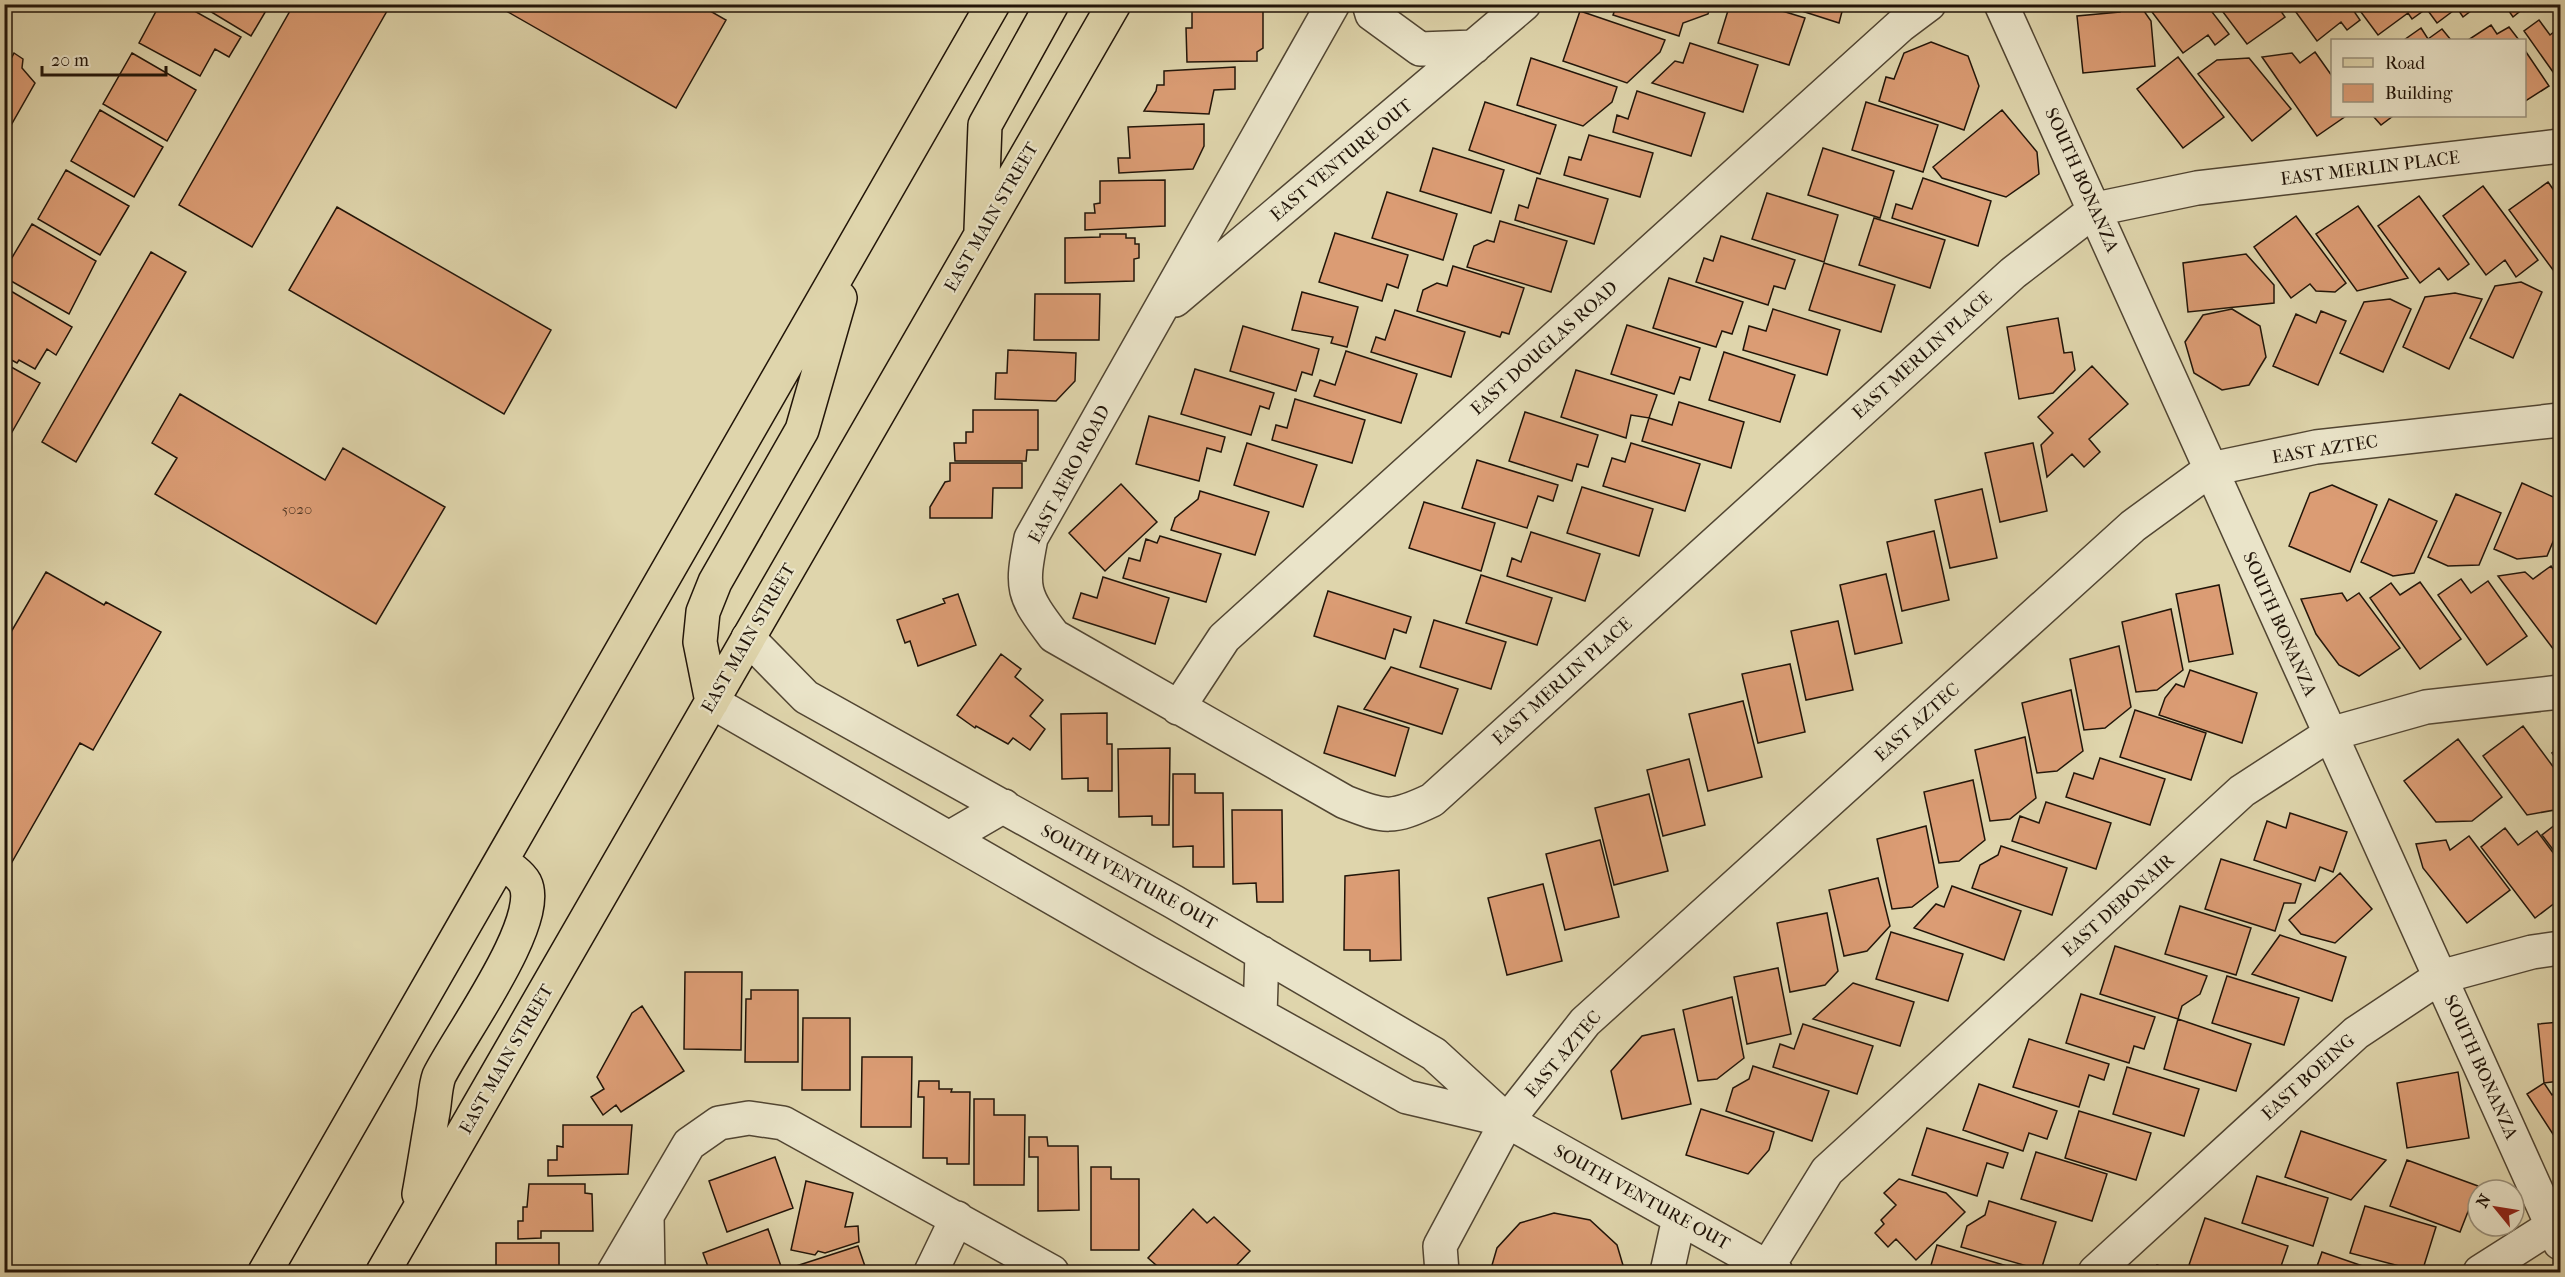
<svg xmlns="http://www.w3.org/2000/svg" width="2565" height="1277" font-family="'IM FELL French Canon',serif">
<rect width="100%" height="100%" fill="#dfd5ac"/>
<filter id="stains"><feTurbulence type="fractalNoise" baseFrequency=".00333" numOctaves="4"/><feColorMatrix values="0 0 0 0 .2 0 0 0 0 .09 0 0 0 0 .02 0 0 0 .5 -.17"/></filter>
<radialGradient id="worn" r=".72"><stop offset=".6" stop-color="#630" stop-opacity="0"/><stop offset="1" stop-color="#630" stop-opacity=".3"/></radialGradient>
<!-- building -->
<path fill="#db9c74" stroke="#221509" stroke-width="1.5" d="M160,4H182L241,37L229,57L215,49L200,76L139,43Z
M198,4H270L251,36Z
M294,4H391L252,247L179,205Z
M494,4H698L726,20L676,108Z
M1617,4H1711L1708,14L1683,23L1679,36L1613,15Z
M1730,4H1760L1805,18L1789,65L1718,43Z
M1780,4H1844L1839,23Z
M2130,4H2139L2151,21L2155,66L2083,73L2077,16L2120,12Z
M2146,4H2206L2229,34L2215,45L2208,35L2183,53Z
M2217,4H2276L2285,17L2247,44Z
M2290,4H2349L2360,20L2347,30L2341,22L2317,41Z
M2355,4H2418L2423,11L2412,19L2408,13L2378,35Z
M2423,4H2480L2463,17L2457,8L2437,23Z
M2504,4H2529L2513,17Z
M1263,10V48L1257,52V61L1187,62L1186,28H1192V11Z
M1580,11L1665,40L1660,52L1627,83L1563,61Z
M2539,20L2550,35L2560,27V82L2524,31Z
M2491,25L2497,34L2509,27L2519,40H2468Z
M2421,28L2428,39L2442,29L2451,40H2404Z
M1931,42L1968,56L1979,86L1964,130L1879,101L1886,77L1894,79L1904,53Z
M1690,43L1758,65L1743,112L1652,83L1675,61L1683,63Z
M2524,49L2549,86L2524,102Z
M2315,52L2332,76V116H2346L2317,136L2262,57L2292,53L2300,63Z
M4,53L12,57L14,53L23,59L22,68L35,83L6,134Z
M132,53L196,90L167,141L103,104Z
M2178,57L2224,117L2183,148L2137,89Z
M1531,58L1617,87L1612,102L1583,126L1517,105Z
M2249,58L2291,109L2252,141L2198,74L2217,60Z
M1235,67V89L1214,90L1209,114L1144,111L1156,91L1157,85H1164V71Z
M1637,91L1705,113L1691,156L1613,132L1617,115L1628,119Z
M1485,102L1556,125L1540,174L1469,150Z
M1866,102L1938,125L1923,172L1852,150Z
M100,110L163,147L134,197L71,161Z
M2002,110L2037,152L2039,174L2006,197L1942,178L1933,167Z
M2373,116H2393L2381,125Z
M1204,124V146L1193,169L1119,173L1118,158H1130L1128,127Z
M1589,135L1653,153L1640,197L1564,175L1569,157L1581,160Z
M1433,148L1504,170L1491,213L1420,191Z
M1823,148L1894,171L1880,218L1808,195Z
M66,170L129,206L100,255L38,219Z
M1537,178L1608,199L1594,244L1515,220L1519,205L1528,208Z
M1923,178L1991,201L1978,246L1892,218L1896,204L1912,209Z
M1165,180V226L1085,230V213H1095L1094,204L1100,203V181Z
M2548,182L2560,199V268L2553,270L2509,210Z
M2483,186L2538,260L2516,277L2505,260L2486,275L2443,216Z
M1387,192L1457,214L1443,260L1372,238Z
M1767,193L1838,215L1824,262L1752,239Z
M2419,196L2469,264L2448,280L2439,268L2420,283L2378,226Z
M2358,206L2408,278L2357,291L2316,234Z
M337,207L551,330L504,414L289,290Z
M2296,216L2346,283L2335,292L2316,291L2310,284L2291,298L2254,247Z
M1874,218L1945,240L1930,288L1859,265Z
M1500,221L1567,241L1551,292L1467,267L1474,246L1487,240L1494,242Z
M32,224L96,261L69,314L4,277V271Z
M1335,233L1408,255L1398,288L1387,284L1382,301L1319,282Z
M1100,234H1126V238H1135V244H1139V258L1134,259V281L1065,283V238L1100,237Z
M1721,236L1795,260L1785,289L1774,286L1768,305L1696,282L1704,258L1713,261Z
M151,252L186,272L76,462L42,442Z
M2246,254L2274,285V303L2188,312L2183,263Z
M1824,263L1895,285L1881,332L1809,310Z
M1453,266L1524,288L1509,334L1502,332L1500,337L1417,311L1423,290L1437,283L1447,286Z
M1669,278L1743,302L1732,334L1722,331L1716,347L1653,328Z
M2521,282L2542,292L2513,358L2470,338L2495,286Z
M4,287L72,327L56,355L47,349L35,369L19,360L17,363L4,356Z
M1302,292L1358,307L1347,347L1331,343L1333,337L1292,330Z
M2455,293L2482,299L2449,369L2403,347L2425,297Z
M1035,294H1100L1099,340H1034Z
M2390,299L2411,309L2383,372L2340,353L2364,302Z
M1773,309L1840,330L1827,375L1743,350L1749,326L1766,331Z
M2232,309L2260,326L2266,357L2249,385L2222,390L2194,373L2185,342L2203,315Z
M1395,310L1465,332L1451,377L1371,352L1376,337L1385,340Z
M2321,311L2346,321L2318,385L2273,366L2296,314L2316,323Z
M2058,318L2064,353L2072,352L2075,370L2053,393L2019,399L2007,327Z
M1627,325L1700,348L1690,380L1680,377L1674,394L1611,374Z
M1243,326L1319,349L1312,375L1302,372L1296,391L1230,371Z
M1008,350L1076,353L1075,381L1056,401L995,399L996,373H1007Z
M1346,351L1417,374L1401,423L1314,396L1320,380L1335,385Z
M1724,352L1795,375L1780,422L1709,400Z
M4,363L40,383L12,432L4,427Z
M2092,366L2128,404L2089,439L2100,452L2084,467L2072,454L2047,477L2041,445L2053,433L2038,417Z
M1195,369L1274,393L1269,409L1260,406L1251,435L1181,414Z
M1576,370L1657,395L1649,418L1631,415L1626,438L1561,417Z
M180,394L325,480L343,448L445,507L376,624L155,494L177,458L152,443Z
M1295,399L1365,420L1352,463L1272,440L1276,425L1287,428Z
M1679,402L1744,422L1731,468L1642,441L1649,418L1672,425Z
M973,410H1038V450H1027L1026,461H955L954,443H966V432H973Z
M1525,412L1598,435L1588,467L1577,464L1572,481L1509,461Z
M1149,416L1225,437L1221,452L1207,448L1199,481L1136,464Z
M1247,443L1317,465L1303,507L1234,485Z
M1631,443L1700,464L1685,511L1603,486L1612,458L1625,462Z
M2033,443L2047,511L2000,522L1985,453Z
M1477,460L1558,485L1553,501L1538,496L1527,528L1462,508Z
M950,463H1022V488H993L992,518H930V507L945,482L950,481Z
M2522,483L2560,500V525L2547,556L2517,559L2494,549Z
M1121,484L1157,522L1105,571L1069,533Z
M2332,485L2377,505L2350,572L2289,546L2310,493Z
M1582,487L1653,509L1639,556L1567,533Z
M1982,489L1997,558L1950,568L1935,500Z
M1200,491L1269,512L1255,555L1171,530L1175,518L1198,499Z
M2456,494L2501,513L2479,565L2448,566L2428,557Z
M2389,499L2437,521L2414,573L2393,576L2361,562Z
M1424,502L1495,523L1481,571L1409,548Z
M1934,531L1949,600L1902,611L1887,542Z
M1531,532L1600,554L1585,601L1507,576L1512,558L1521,562Z
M1160,536L1221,554L1206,602L1123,578L1129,558L1140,561L1146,539L1157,543Z
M2551,566L2560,579V652L2557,654L2498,576L2525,572L2533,579Z
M46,572L104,605L106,602L161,632L93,750L80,743L4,876V644Z
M1886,574L1902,643L1855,654L1840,585Z
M1481,575L1552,598L1537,645L1466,623Z
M1103,577L1169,598L1155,644L1073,618L1081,593L1097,598Z
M2461,579L2471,593L2488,581L2527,636L2487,665L2438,595Z
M2420,582L2461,639L2420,669L2370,598L2391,583L2400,595Z
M2219,585L2233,654L2189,662L2176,594Z
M1328,591L1411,617L1406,633L1394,629L1385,659L1314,636Z
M2342,593L2347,601L2359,593L2400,648L2359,676L2339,665L2316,634L2301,599Z
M958,594L976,645L918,666L910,641L905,643L897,620L945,603L943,599Z
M2171,609L2183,670L2157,690L2136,692L2122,622Z
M1434,620L1506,642L1491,689L1420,667Z
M1838,621L1853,690L1806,700L1791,631Z
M2119,646L2131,707L2105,728L2084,730L2070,659Z
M1001,654L1021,669L1015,677L1043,700L1030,716L1045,729L1030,750L1013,738L1008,744L976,726L975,728L957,715Z
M1790,664L1805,732L1758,743L1742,674Z
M1391,667L1458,689L1442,734L1364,709Z
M2190,670L2257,693L2242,743L2159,715L2165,698L2176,684L2184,687Z
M2071,690L2083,751L2057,771L2037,773L2022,703Z
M1743,701L1762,777L1708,791L1689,714Z
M1338,706L1409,728L1395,776L1324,753Z
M2135,710L2206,733L2191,780L2120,757Z
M1107,713V744H1112V791H1088V778L1062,779L1061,714Z
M2523,726L2560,776V809L2527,815L2483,756Z
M2025,737L2036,798L2010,819L1990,821L1975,750Z
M2458,739L2502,797L2472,821L2436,822L2404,781Z
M2560,747V765L2552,753Z
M1170,748L1169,825H1152V816L1119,817L1118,749Z
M2100,758L2165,779L2150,825L2066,797L2074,773L2093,779Z
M1689,759L1705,825L1663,836L1647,770Z
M1173,774H1195V793H1223L1224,867H1193V846L1173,847Z
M1973,780L1985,840L1959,861L1939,863L1924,792Z
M1649,794L1668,871L1614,885L1595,808Z
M2046,802L2111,823L2096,869L2012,841L2020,816L2039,823Z
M1232,810H1282L1283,902H1257L1256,883L1233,884Z
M2290,813L2347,832L2333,872L2320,867L2315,881L2254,860L2267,821L2286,828Z
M2560,821V859L2542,835Z
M1926,826L1938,887L1912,907L1892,909L1877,839Z
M2505,828L2518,845L2537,831L2560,862V899L2535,918L2481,847Z
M2469,836L2510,890L2467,923L2423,868L2416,844L2446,840L2450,850Z
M1600,840L1619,917L1565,930L1546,854Z
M2001,846L2067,868L2052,915L1972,888L1980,865L1998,855Z
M2221,859L2301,884L2295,903H2284L2275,931L2205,909Z
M1399,870L1401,960L1370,961V950H1344L1345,876Z
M2340,873L2372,909L2335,943L2301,934L2289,920Z
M1878,878L1890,926L1867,951L1844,956L1829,890Z
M1543,884L1562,961L1507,975L1488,898Z
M1952,886L2021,911L2004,960L1914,928L1936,904L1944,907Z
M2180,906L2251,928L2236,975L2165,954Z
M1827,913L1838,971L1825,985L1790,992L1777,923Z
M1891,932L1963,954L1948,1001L1876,979Z
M2280,935L2346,957L2332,1001L2252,974Z
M2115,946L2207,976L2200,994L2182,1006L2178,1019L2100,994Z
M1778,968L1791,1034L1747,1044L1734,977Z
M685,972H742L741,1050L684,1049Z
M2227,976L2299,998L2284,1045L2212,1023Z
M1853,983L1914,1002L1900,1046L1813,1019Z
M751,990H798V1062H745L746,999H751Z
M2081,994L2155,1017L2144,1049L2134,1046L2129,1063L2066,1043Z
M1732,997L1744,1058L1717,1079L1698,1081L1683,1010Z
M642,1006L684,1071L621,1112L616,1105L603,1115L591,1097L604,1089L597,1077L632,1013Z
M803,1018H850V1090H802Z
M2178,1019L2251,1044L2236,1091L2164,1069Z
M2560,1022V1081L2544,1083L2538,1024Z
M1803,1024L1873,1046L1857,1094L1773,1067L1780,1044L1794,1049Z
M1674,1029L1691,1104L1622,1119L1611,1071L1642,1036Z
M2029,1039L2109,1064L2104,1080L2089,1075L2079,1107L2013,1087Z
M862,1057H912L911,1127H861Z
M1753,1066L1829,1091L1812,1141L1726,1111L1733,1088L1749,1079Z
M2127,1067L2199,1089L2184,1136L2113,1114Z
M2458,1072L2469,1138L2407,1148L2397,1083Z
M919,1081H939V1089H952L951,1092H970L969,1164H947V1158H923L924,1097H918Z
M2544,1083L2552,1095L2560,1089V1145L2527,1094Z
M1979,1084L2057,1111L2047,1139L2029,1133L2023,1151L1963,1130Z
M974,1099H994V1115H1025L1024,1185H974Z
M1701,1109L1774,1132L1769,1150L1748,1174L1686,1155Z
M2079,1111L2151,1133L2136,1180L2065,1158Z
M563,1125H632L628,1174L548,1176V1160H557V1146L563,1147Z
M1927,1128L2008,1153L2003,1168L1987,1163L1977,1196L1912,1175Z
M2301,1131L2386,1160L2351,1200L2285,1177Z
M1029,1137H1047L1048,1146H1078L1079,1210L1038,1211V1157H1029Z
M2036,1152L2107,1174L2092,1221L2021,1199Z
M775,1157L793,1208L727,1232L709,1181Z
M2407,1160L2478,1186L2460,1232L2390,1206Z
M1091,1167H1111V1179H1139V1250H1091Z
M2257,1176L2328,1198L2313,1246L2242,1223Z
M1899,1179L1946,1193L1965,1212L1916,1260L1896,1239L1888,1247L1875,1233L1884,1224L1881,1220L1896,1205L1884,1193Z
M806,1181L853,1193L845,1227L858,1226L859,1242L825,1253L818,1251L815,1255L791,1250Z
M529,1184H585V1193L592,1194L593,1231H541V1238L518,1239V1221H523V1207H527Z
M1989,1201L2056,1222L2041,1270L1961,1247L1967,1226L1985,1215Z
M2365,1206L2436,1227L2422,1272L2350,1253Z
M1193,1209L1207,1223L1214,1217L1250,1251L1230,1272H1164L1148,1258Z
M1554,1213L1590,1220L1617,1245L1625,1272H1490L1497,1248L1520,1223Z
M2205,1218L2288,1246L2279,1272L2263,1268L2262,1272H2211L2189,1265Z
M768,1229L783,1272H710L703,1253Z
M496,1243H559V1272H496Z
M1937,1245L2007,1266L2005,1272H1929Z
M858,1246L867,1272H795L793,1267Z
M2322,1252L2380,1272H2315Z
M2157,1265L2181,1272H2155Z"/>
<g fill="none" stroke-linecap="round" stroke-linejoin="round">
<!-- minor casing -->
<g stroke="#514532" stroke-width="36">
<path id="minor" d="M1333,4L1031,538C1021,589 1022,594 1054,636L1345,802C1386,818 1392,819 1432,800L2013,273L2096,209L2197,188L2560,146
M1369,4L1372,14L1420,49L1474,47
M2001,4L2560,1243
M1175,300L1524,4
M748,638L806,697L1174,902L1434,1054L1507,1121L1776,1272
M712,702L1147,952L1407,1097L1505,1120
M1178,708L1224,638L1901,25L1929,4
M949,838L1004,806
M1260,1015L1262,953
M647,1216L648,1272
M1767,1268L1827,1171L2242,791L2330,734L2426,707L2560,692
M614,1272L689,1144L719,1123L749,1118L783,1123L1052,1272
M931,1272L957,1218
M1442,1272L1440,1246L1507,1121L1585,1022L2133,526L2211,469L2316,447L2560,420
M1667,1272L1679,1218
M2095,1272L2356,1033L2440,977L2532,952L2560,948
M2480,1272L2560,1221"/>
</g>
<!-- major casing -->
<g stroke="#221509" stroke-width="36">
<path id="major" d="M981,230L985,125L1052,4
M712,702L700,642L703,612L715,582L802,430L840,298
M419,1194C424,1167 428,1140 433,1112C435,1101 435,1087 439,1076C457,1039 544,921 525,883C520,874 509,867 501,862
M265,1272L993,4
M383,1272L1114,4"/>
</g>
<!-- minor -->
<use href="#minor" stroke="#eae4c9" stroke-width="33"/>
<!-- major -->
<use href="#major" stroke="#dfd5ac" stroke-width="33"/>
</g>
<g text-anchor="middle" stroke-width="4.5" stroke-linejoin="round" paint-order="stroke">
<!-- number labels -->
<g font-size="15" fill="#503724">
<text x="297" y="514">5020</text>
</g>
<!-- street labels -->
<g font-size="18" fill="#221509" stroke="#eae4c9">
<text transform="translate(1341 160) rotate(-40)" y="6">EAST VENTURE OUT</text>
<text transform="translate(2370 168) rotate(-7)" y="6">EAST MERLIN PLACE</text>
<text transform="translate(2082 180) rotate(66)" y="6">SOUTH BONANZA</text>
<text transform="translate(991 217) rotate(-60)" y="6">EAST MAIN STREET</text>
<text transform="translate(1544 348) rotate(-42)" y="6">EAST DOUGLAS ROAD</text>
<text transform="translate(1922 355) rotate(-42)" y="6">EAST MERLIN PLACE</text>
<text transform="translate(2325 449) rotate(-9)" y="6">EAST AZTEC</text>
<text transform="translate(1069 474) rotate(-62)" y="6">EAST AERO ROAD</text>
<text transform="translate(2280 624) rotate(66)" y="6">SOUTH BONANZA</text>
<text transform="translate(748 638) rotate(-60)" y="6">EAST MAIN STREET</text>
<text transform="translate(1562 681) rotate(-42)" y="6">EAST MERLIN PLACE</text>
<text transform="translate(1917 722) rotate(-42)" y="6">EAST AZTEC</text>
<text transform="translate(1129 877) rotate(29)" y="6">SOUTH VENTURE OUT</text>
<text transform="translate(2118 905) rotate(-42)" y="6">EAST DEBONAIR</text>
<text transform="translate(1563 1054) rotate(-50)" y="6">EAST AZTEC</text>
<text transform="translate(506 1059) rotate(-60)" y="6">EAST MAIN STREET</text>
<text transform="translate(2481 1067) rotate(66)" y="6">SOUTH BONANZA</text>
<text transform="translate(2308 1077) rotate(-42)" y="6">EAST BOEING</text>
<text transform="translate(1642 1197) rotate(29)" y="6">SOUTH VENTURE OUT</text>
</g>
</g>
<!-- margin -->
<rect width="2565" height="1277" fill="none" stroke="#dfd5ac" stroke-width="24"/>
<rect x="6" y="6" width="2553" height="1265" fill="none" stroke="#221509" stroke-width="3"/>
<rect x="12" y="12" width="2541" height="1253" fill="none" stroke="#221509" stroke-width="1.5"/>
<!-- legend -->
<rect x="2331" y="39" width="195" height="78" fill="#eae4c9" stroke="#9a917c" stroke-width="1.5"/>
<rect x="2343" y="58" width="30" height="9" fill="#dfd5ac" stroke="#9a917c" stroke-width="1.5"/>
<text x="2385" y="69" font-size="18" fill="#221509">Road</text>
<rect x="2343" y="84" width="30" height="18" fill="#db9c74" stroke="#9a917c" stroke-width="1.5"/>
<text x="2385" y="99" font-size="18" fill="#221509">Building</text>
<!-- north arrow -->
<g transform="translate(2496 1208) rotate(300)"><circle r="28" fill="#eae4c9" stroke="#9a917c" stroke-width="1.5"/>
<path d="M0-4.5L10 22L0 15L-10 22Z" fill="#8f2418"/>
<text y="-9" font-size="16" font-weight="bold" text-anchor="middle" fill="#221509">N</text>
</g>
<!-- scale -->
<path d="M42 66v9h124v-9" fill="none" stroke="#221509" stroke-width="3"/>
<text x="51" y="66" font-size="18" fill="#221509" stroke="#eae4c9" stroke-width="4.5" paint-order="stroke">20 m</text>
<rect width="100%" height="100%" filter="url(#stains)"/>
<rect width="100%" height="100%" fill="url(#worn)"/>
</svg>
